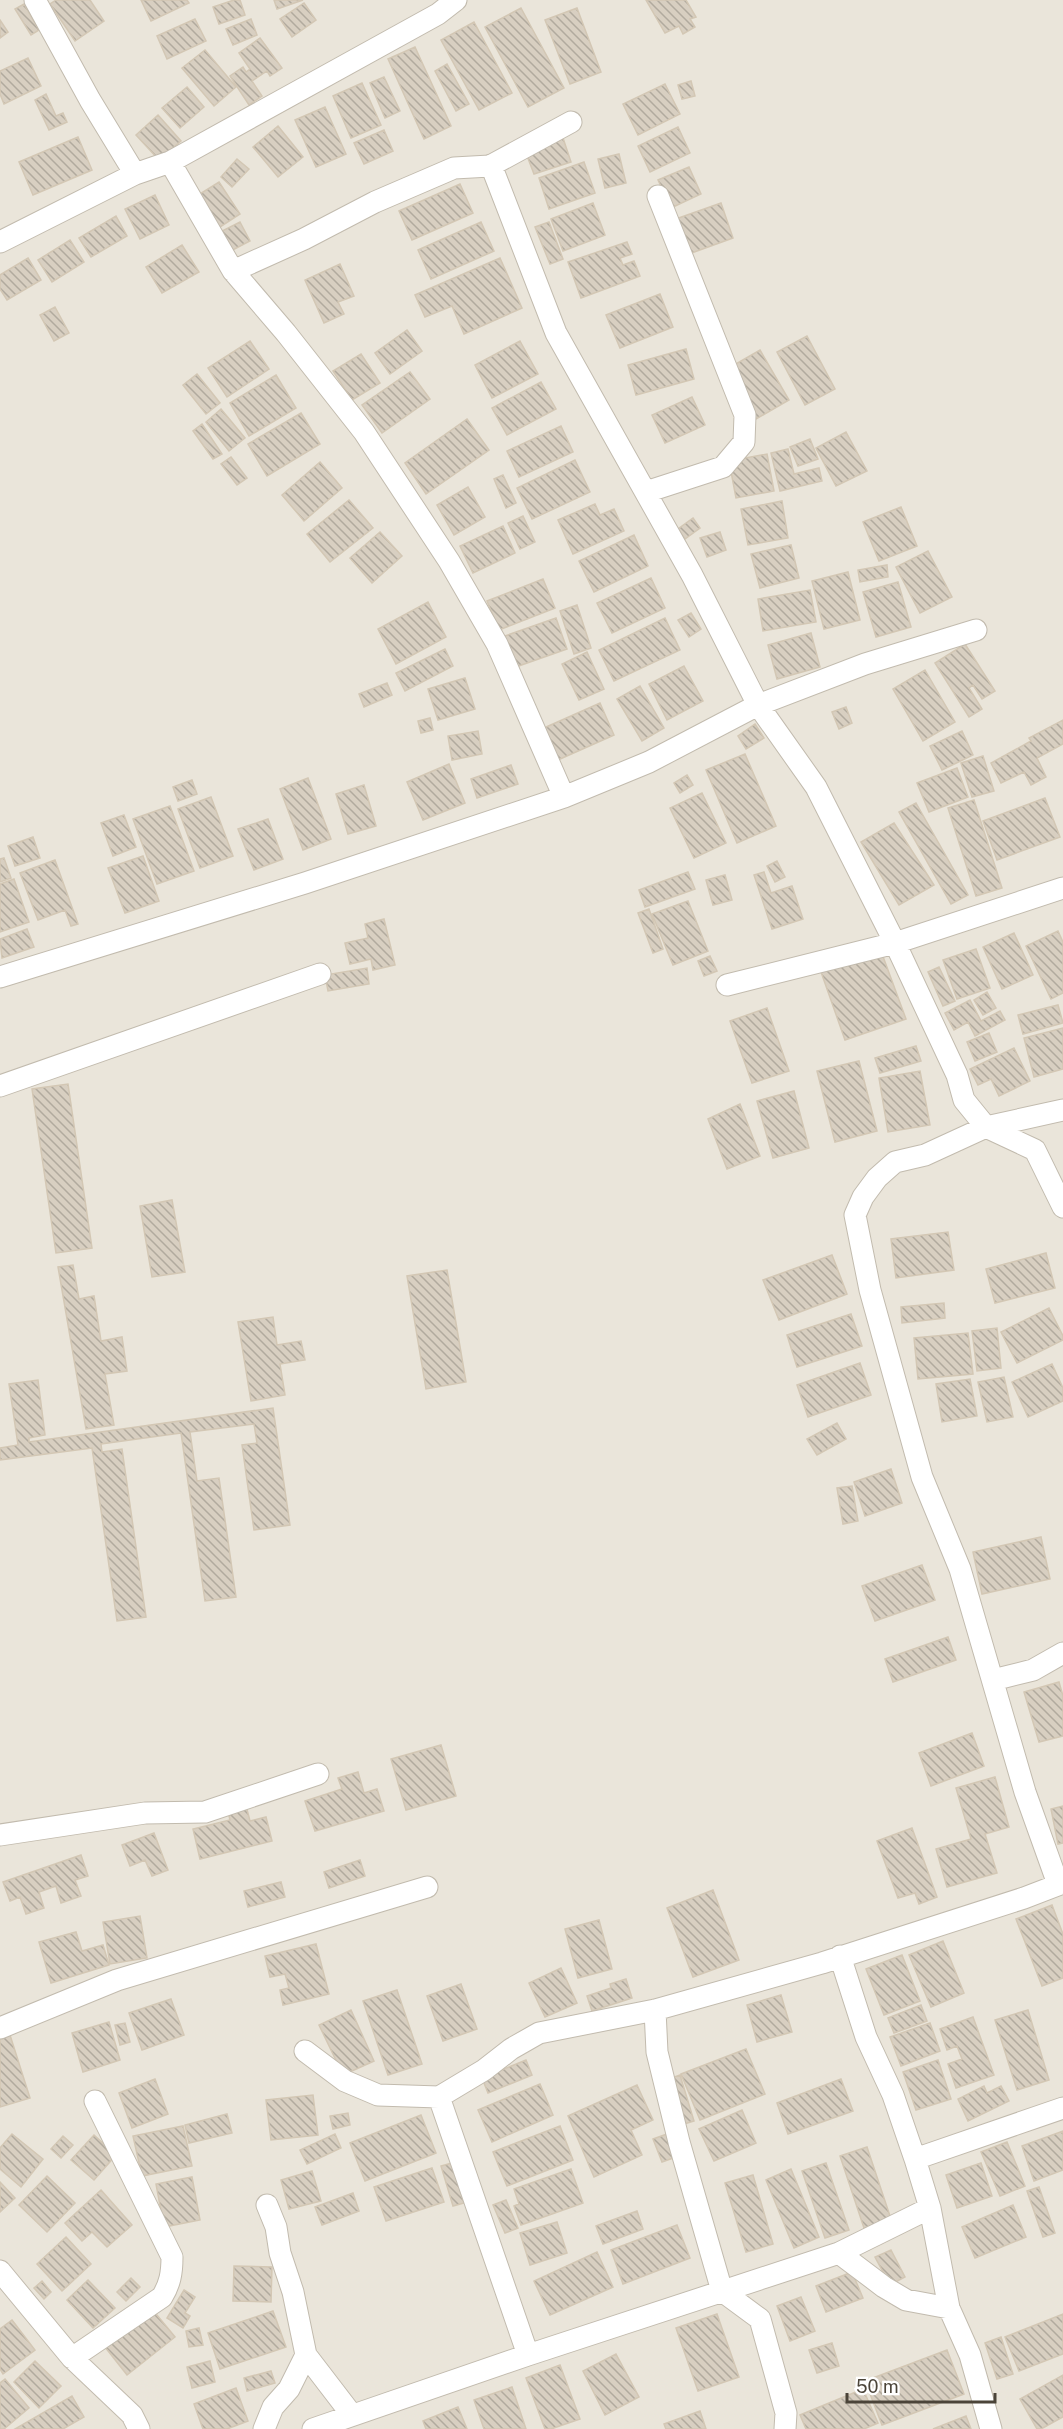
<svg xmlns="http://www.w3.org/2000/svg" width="1063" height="2429" font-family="'Public Sans',sans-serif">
<defs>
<pattern id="building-back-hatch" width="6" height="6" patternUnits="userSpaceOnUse" patternTransform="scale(1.5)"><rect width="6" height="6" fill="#d8cfc1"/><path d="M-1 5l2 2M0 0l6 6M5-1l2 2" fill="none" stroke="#b1aa9e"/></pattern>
</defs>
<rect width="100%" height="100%" fill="#f6f3ec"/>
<!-- residential -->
<path fill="#eae5da" d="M0,0H1063V2429H0Z"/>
<!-- building -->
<path fill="url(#building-back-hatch)" stroke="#d3c7b4" stroke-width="1.5" d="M56,0H90L104,21L75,41L50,4Z
M141,0H187L189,3L151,21Z
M234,0H240L245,15L219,24L213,7Z
M274,0H303L277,9Z
M646,0H686L696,17L690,19L695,27L683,34L679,26L665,33Z
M304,3L316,20L292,37L280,19Z
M24,4L39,30L31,35L15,9Z
M521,8L564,88L528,107L485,27Z
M577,8L601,72L570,84L545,20Z
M195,19L206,41L167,59L157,36Z
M251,19L257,35L233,45L226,29Z
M0,20L8,32L0,38Z
M474,22L512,93L479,110L441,40Z
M260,38L282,68L270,76L267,71L252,81L262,96L249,105L230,76L243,67L246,72L250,69L239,53Z
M415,47L451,126L424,139L388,59Z
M205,50L236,87L214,106L182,68Z
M28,58L41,86L4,104L0,94V71Z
M447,64L469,104L456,111L435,71Z
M384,77L400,111L385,118L370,83Z
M691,81L695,96L682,99L678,85Z
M362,83L381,125L351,138L333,96Z
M665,84L680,114L638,135L623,104Z
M187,87L204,107L180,128L162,108Z
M46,94L56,116L63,113L67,122L49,130L35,100Z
M325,107L346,154L316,167L295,120Z
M158,115L181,141L159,160L136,135Z
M278,126L303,157L278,177L253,147Z
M678,127L690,153L650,172L638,146Z
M384,130L393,151L364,164L354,143Z
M562,135L571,162L534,174L524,148Z
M78,137L92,170L33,195L19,162Z
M619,154L626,183L605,188L598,159Z
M237,159L249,169L232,187L221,177Z
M584,162L595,193L549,209L539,178Z
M689,167L701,194L671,208L658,180Z
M219,182L240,214L217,229L195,197Z
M460,184L473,213L412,240L399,211Z
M155,195L169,225L140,239L125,209Z
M593,203L605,235L563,251L551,219Z
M721,203L733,238L686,255L673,220Z
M116,216L127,236L91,257L79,238Z
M240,222L250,241L227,253L218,233Z
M481,222L494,251L431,279L418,250Z
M549,222L563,259L550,264L535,227Z
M70,240L84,262L52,282L38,260Z
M627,242L632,254L620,258L623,265L634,261L640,276L581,298L568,262Z
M182,245L199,272L162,293L146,267Z
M28,258L41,280L7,300L0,289V275Z
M500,258L522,308L464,334L452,306L425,317L415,295Z
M340,264L354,296L338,302L344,314L324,323L305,280Z
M660,294L673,327L620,348L606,315Z
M55,307L69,333L54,341L40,315Z
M407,330L422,351L390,374L375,353Z
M807,336L835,389L805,405L777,352Z
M250,341L269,369L227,397L208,368Z
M520,341L538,374L492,398L475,365Z
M686,349L694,379L636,395L628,365Z
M760,350L789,400L756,419L727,369Z
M361,354L380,383L352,400L333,371Z
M410,372L430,399L382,433L362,405Z
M197,374L220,403L206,414L183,385Z
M276,375L296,408L249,436L230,403Z
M541,382L556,409L507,435L492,408Z
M692,397L705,425L665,443L652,415Z
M221,409L245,438L229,451L206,422Z
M301,413L320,444L267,476L248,444Z
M467,419L489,450L426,494L405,463Z
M202,424L222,454L213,459L193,431Z
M561,426L573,452L519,477L507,451Z
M846,432L867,471L836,486L816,448Z
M810,439L818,459L798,466L790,447Z
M788,449L794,474L819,468L822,481L780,491L771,453Z
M767,454L774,491L736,498L729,461Z
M231,457L247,478L237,485L221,464Z
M575,460L590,492L532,519L517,488Z
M320,462L342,488L304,521L282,495Z
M503,475L516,503L506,508L494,479Z
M468,487L485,517L454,535L437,505Z
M349,500L373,528L330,562L307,534Z
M782,501L788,538L748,545L741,509Z
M595,504L600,515L614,509L624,531L573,554L558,520Z
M901,507L917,546L879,561L863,522Z
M523,516L535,542L520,549L508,523Z
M693,518L700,528L685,539L678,529Z
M503,526L515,553L473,573L460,546Z
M380,532L402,556L372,583L350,558Z
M720,532L726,550L707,557L700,538Z
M634,535L648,566L594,592L579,561Z
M791,545L799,578L760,588L751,554Z
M928,551L952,597L920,613L896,567Z
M887,565L888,577L860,582L858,570Z
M848,572L860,620L824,629L812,581Z
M651,578L665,608L612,633L597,603Z
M543,579L555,608L499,630L487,601Z
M898,582L911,627L876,637L863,592Z
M810,590L816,622L763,631L758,599Z
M428,602L446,637L396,664L378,629Z
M577,605L591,648L574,654L560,611Z
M691,613L701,629L689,637L678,620Z
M556,618L567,649L513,668L502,637Z
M665,618L680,650L614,681L599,650Z
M811,633L820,667L777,679L768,645Z
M965,644L995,691L982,699L973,685L969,688L982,709L969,717L935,663Z
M445,649L453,666L405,691L396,673Z
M587,652L604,689L579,700L562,664Z
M684,666L703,701L667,720L649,684Z
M925,670L955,722L923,741L893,689Z
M465,678L475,709L438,720L428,689Z
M387,683L392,695L364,707L359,694Z
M640,686L664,728L642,741L617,699Z
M600,703L614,735L558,760L544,728Z
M846,707L852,723L839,729L832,712Z
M430,718L433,730L421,733L418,721Z
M1063,720V744L1037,758L1046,777L1031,785L1024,772L1001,783L991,763L1031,741L1029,738Z
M755,724L764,738L746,749L738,736Z
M478,731L482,754L452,760L448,736Z
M962,731L973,755L942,770L930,746Z
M745,754L776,826L737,843L706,770Z
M983,756L994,791L972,797L961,763Z
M449,764L465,803L423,820L407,782Z
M511,765L518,784L477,798L471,779Z
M957,768L968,797L929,812L917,783Z
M687,775L693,785L680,793L674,783Z
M308,778L331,839L303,850L280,789Z
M192,780L197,794L178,801L173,787Z
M364,785L376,826L348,834L336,794Z
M702,793L726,843L694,858L670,808Z
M211,797L233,856L200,868L178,809Z
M1045,798L1060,837L997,860L983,821Z
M974,800L1002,888L976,896L948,808Z
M916,803L968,895L951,904L899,812Z
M170,806L194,871L157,884L133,819Z
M124,815L136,847L113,856L101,823Z
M268,819L283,859L254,870L238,829Z
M894,823L934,885L899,905L861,842Z
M33,837L40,858L15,866L8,846Z
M143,856L159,901L125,913L108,868Z
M4,858L11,878L0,882V859Z
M55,860L78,924L71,926L65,910L38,920L20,873Z
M777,861L785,877L775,882L767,866Z
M688,872L695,889L645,907L639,890Z
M764,872L771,893L792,886L803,919L772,929L754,875Z
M725,875L732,900L713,905L706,880Z
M14,879L29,922L0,932V884Z
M688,901L708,951L673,965L652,914Z
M649,909L663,949L653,953L638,913Z
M384,919L395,965L373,970L371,959L350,964L345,943L368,938L365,924Z
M27,929L34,947L2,958L0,939Z
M1058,931L1063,942V993L1051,999L1026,946Z
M1014,933L1033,975L1002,989L983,947Z
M976,949L990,988L957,999L943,960Z
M881,951L906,1019L845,1040L821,972Z
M710,956L717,971L704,976L698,961Z
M939,967L955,1001L943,1006L928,972Z
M367,968L369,984L328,991L325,975Z
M987,992L996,1008L983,1015L974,1000Z
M970,1000L981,1021L1000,1011L1005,1020L975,1036L968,1022L954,1030L945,1013Z
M1058,1005L1063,1023L1023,1034L1018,1015Z
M767,1008L789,1071L752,1083L730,1021Z
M1063,1028V1069L1034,1077L1024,1038Z
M989,1033L997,1052L975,1061L967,1042Z
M916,1046L921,1061L880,1073L875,1058Z
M1014,1048L1030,1081L999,1096L991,1079L978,1085L970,1069Z
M859,1061L877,1131L835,1142L817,1071Z
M920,1071L930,1125L888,1132L879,1078Z
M68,1084L92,1248L56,1253L32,1089Z
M794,1091L809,1148L773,1158L757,1101Z
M740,1104L760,1156L727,1169L708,1119Z
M172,1200L185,1272L152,1277L140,1206Z
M948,1232L954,1270L896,1278L891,1239Z
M1046,1253L1055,1288L995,1303L986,1269Z
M832,1255L847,1294L779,1320L763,1280Z
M73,1265L79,1299L94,1296L101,1341L122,1337L127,1371L105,1374L114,1425L86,1429L58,1267Z
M447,1270L466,1382L426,1389L407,1276Z
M944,1303L945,1318L902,1323L901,1307Z
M1049,1308L1063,1336V1340L1017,1363L1001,1332Z
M851,1314L862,1346L797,1367L787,1335Z
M273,1317L277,1345L301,1341L305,1360L280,1364L285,1395L251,1401L238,1322Z
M997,1328L1001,1368L977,1371L972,1331Z
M968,1333L973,1374L918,1379L914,1338Z
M860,1363L871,1395L808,1417L797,1385Z
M1052,1364L1063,1388V1401L1028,1417L1012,1382Z
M1004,1377L1013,1417L987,1422L978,1382Z
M970,1379L977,1416L942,1422L936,1384Z
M38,1380L45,1435L29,1438V1442L273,1408L290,1525L254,1530L242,1445L257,1443L254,1424L190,1432L197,1481L219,1478L236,1597L205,1601L181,1433L101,1444L102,1452L122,1449L146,1617L117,1621L92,1448L0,1460V1448L18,1445L9,1384Z
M837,1423L846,1439L817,1455L807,1439Z
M891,1469L902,1503L865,1516L854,1482Z
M852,1486L858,1521L843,1524L837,1488Z
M1041,1537L1050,1579L982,1594L973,1552Z
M922,1565L935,1600L875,1621L862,1586Z
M948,1637L956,1660L893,1682L885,1659Z
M1059,1682L1063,1696V1736L1039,1742L1024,1692Z
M972,1733L984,1766L931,1786L919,1753Z
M441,1745L456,1796L406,1810L391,1759Z
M358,1772L364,1793L377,1789L384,1811L315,1831L305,1801L342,1789L338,1778Z
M995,1777L1009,1827L985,1834L997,1873L947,1887L936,1849L971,1839L956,1788Z
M245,1802L250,1821L266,1817L272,1841L200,1859L193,1829L230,1820L227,1807Z
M1063,1806V1843L1058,1844L1051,1809Z
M912,1828L937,1897L919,1904L915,1893L898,1898L877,1841Z
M154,1833L168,1870L152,1876L145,1860L130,1866L122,1845Z
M81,1855L88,1876L75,1880L81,1896L61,1903L56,1886L39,1892L44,1908L26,1914L20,1897L10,1901L3,1882Z
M360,1860L365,1876L329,1888L324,1872Z
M281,1882L285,1897L248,1907L244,1891Z
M713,1890L739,1960L693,1977L667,1908Z
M1052,1905L1063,1934V1978L1042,1986L1016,1919Z
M140,1916L147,1958L110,1964L103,1922Z
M599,1920L612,1969L578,1978L565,1929Z
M76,1932L82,1951L103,1945L109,1965L51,1983L39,1942Z
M943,1941L964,1993L931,2007L909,1955Z
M316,1944L329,1994L283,2005L280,1990L289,1988L285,1974L270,1977L265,1956Z
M902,1955L920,2001L884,2015L866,1969Z
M561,1968L577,2003L545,2017L529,1983Z
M626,1979L632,1998L592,2011L587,1996L611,1988L610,1984Z
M461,1984L477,2029L443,2041L427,1996Z
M397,1990L422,2064L388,2075L363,2001Z
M781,1995L792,2032L757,2042L747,2005Z
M171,1999L184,2035L142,2050L129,2013Z
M921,2005L927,2021L894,2033L888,2018Z
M351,2010L374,2061L343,2075L319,2025Z
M1028,2010L1049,2080L1017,2090L995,2020Z
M973,2017L994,2075L956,2088L948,2064L962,2059L957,2046L947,2050L940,2029Z
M109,2022L120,2060L83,2072L72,2033Z
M125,2023L130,2042L120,2045L115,2025Z
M930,2023L940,2051L901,2066L890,2037Z
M10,2035L30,2098L0,2107V2038Z
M746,2049L765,2094L700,2120L681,2074Z
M526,2060L532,2075L488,2093L482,2078Z
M938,2060L951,2099L916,2110L903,2072Z
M680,2075L694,2121L684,2124L669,2079Z
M155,2079L168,2114L132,2128L119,2093Z
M841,2079L853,2111L788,2134L777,2103Z
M540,2084L553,2115L492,2142L478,2110Z
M637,2085L653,2120L631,2130L642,2155L594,2177L568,2116Z
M984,2086L987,2093L1001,2086L1009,2101L968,2121L958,2099Z
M313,2095L318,2135L271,2140L266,2100Z
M742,2110L756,2143L714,2161L699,2129Z
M348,2113L350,2125L333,2129L330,2116Z
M227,2114L232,2133L189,2143L185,2125Z
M421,2115L436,2153L365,2181L350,2143Z
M183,2126L192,2166L142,2176L133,2136Z
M560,2126L573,2160L507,2186L493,2152Z
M1063,2131V2170L1034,2181L1022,2146Z
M12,2134L43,2159L21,2187L0,2169V2148Z
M335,2134L341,2148L307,2164L300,2150Z
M667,2134L676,2157L662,2162L653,2139Z
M94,2135L116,2155L94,2180L71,2160Z
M63,2136L73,2145L61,2158L51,2149Z
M1007,2142L1025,2186L1000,2196L981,2152Z
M867,2147L891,2219L864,2228L840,2156Z
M452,2163L464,2203L453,2206L441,2166Z
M826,2163L849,2230L825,2238L802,2171Z
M981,2163L992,2196L957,2208L946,2175Z
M432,2168L444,2202L386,2221L374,2187Z
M571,2169L583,2203L521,2225L514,2206L519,2204L514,2189Z
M791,2169L819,2237L794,2248L766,2180Z
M312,2171L321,2201L289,2209L281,2180Z
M753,2175L773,2244L746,2252L725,2183Z
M47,2176L75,2203L47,2232L19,2205Z
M192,2177L200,2220L164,2227L156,2184Z
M0,2182L15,2198L0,2212Z
M1039,2187L1055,2233L1043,2237L1027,2191Z
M101,2190L132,2225L107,2247L92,2232L82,2241L65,2223Z
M353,2193L359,2211L322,2225L315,2207Z
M506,2200L518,2228L505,2233L493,2205Z
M1013,2205L1026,2237L975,2258L962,2227Z
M637,2211L643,2229L603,2244L596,2226Z
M557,2222L567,2253L530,2265L520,2233Z
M677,2225L690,2258L623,2284L611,2250Z
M66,2237L91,2264L62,2291L37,2264Z
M891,2250L905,2277L890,2285L875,2257Z
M597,2252L613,2287L550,2315L534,2281Z
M234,2266L272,2267L271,2302L233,2301Z
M852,2272L863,2298L826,2312L816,2286Z
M131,2278L140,2287L126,2301L117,2292Z
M88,2280L115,2308L93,2328L67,2300Z
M42,2281L51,2292L44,2299L34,2288Z
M184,2290L195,2297L185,2313L190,2316L183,2328L167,2318Z
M801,2297L815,2331L790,2341L777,2306Z
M152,2309L175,2337L127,2375L105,2347Z
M273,2311L286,2347L220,2369L208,2333Z
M717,2314L739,2377L698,2391L676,2328Z
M1063,2314V2354L1019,2371L1005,2337Z
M12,2320L35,2350L3,2374L0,2369V2329Z
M199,2328L203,2345L189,2347L186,2331Z
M1001,2337L1013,2374L997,2379L985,2343Z
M832,2343L839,2366L817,2373L809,2350Z
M947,2350L964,2394L882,2425L865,2381Z
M616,2354L639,2397L605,2415L583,2371Z
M35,2361L61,2386L39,2408L14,2382Z
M210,2361L215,2382L192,2388L187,2367Z
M560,2365L580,2419L551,2429H545L526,2378Z
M271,2371L275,2383L247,2391L244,2378Z
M1063,2375V2417L1041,2429H1037L1020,2399Z
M5,2379L29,2408L4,2429H0V2383Z
M512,2387L526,2429H484L474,2400Z
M236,2388L248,2421L227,2429H203L194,2404Z
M863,2389L878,2423L864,2429H806L800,2415Z
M72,2396L84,2417L63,2429H15Z
M458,2407L467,2429H426L423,2421Z
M700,2411L706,2429H666L664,2424Z
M966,2416L971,2429H933Z"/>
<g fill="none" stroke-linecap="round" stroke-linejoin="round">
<!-- minor casing -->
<g stroke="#c2bbae" stroke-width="23">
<path id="minor" d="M35,0L90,100L135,174
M170,162L233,271L286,333L364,432L449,561L497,644L564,797
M491,165L556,333L692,575L758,705L816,787L895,943L957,1075L964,1100L986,1127L1035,1150L1063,1207
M0,242L135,174L170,162L438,14L456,0
M233,271L304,239L375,202L454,168L490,166L571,122
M646,492L723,467L744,442L745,415L658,196
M0,977L305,883L564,797L649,762L758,705L865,664L976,630
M727,985L895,943L1063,888
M0,1086L320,974
M993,1680L1033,1670L1063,1653
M0,1835L145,1813L205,1812L318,1774
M1058,1884L1025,1792L960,1569L922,1477L870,1290L855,1215L863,1197L877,1178L895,1162L925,1155L986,1127L1063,1110
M840,1956L866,2037L893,2095L915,2159L930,2208L949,2308L970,2355L991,2429
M655,2010L657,2052L679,2142L722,2291L760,2319L786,2413L785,2429
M0,2028L117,1980L427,1887
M305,2051L345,2081L378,2095L439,2097L484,2070L511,2049L539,2033L655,2010L822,1963L1024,1898L1063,1883
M439,2097L528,2355
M915,2159L1063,2108
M267,2205L276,2227L280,2253L293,2292L306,2355L352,2415
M839,2253L884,2287L906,2300L949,2308
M0,2271L72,2358L132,2415L139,2429
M72,2358L162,2297C170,2284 172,2273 172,2257L95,2101
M264,2429L273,2407L289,2389L306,2355
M313,2429L528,2355L839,2253L930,2208"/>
</g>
<!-- minor -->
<use href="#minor" stroke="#fff" stroke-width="21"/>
</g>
<!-- scale -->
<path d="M847 2393v9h148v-9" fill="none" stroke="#4b4439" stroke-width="3"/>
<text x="856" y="2393" font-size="18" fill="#4b4439" stroke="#ffffff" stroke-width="4.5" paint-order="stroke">50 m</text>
</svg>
